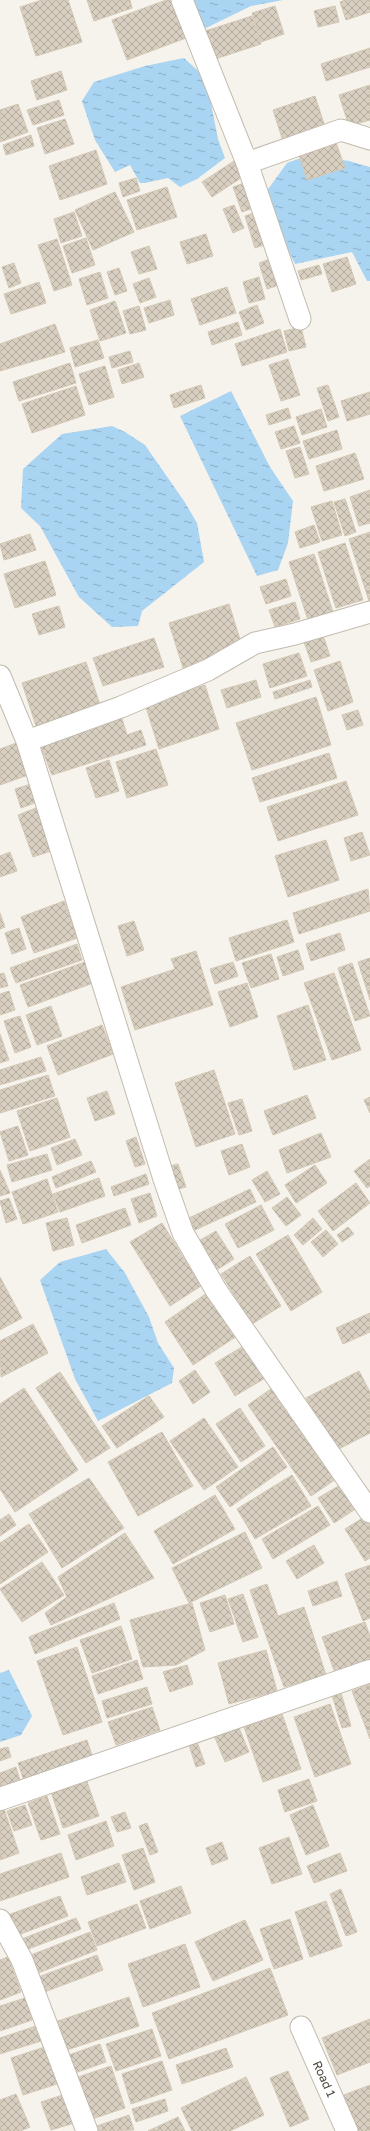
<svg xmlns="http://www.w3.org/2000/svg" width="370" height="2131" font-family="'Golos Text',sans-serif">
<defs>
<pattern id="water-ripples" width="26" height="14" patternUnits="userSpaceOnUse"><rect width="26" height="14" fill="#a9d4f2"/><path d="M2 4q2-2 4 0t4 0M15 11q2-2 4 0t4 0" fill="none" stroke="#8caec5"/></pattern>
<pattern id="building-cross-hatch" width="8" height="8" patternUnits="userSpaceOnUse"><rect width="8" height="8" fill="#d8cfc1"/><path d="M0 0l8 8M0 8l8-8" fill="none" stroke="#b1aa9e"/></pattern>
</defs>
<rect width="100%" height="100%" fill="#f6f3ec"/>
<!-- water -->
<path fill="url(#water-ripples)" d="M185,0H283L251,6L206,28L194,20Z
M184,58L206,78L218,139L225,158L197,179L180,187L168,178L145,183H140L130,165L115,172L95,140L82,101L94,82L145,66Z
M309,155L349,161L370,167V281H367L352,252L295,264L276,224L266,192L287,163Z
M231,391L270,467L293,501L288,543L278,570L257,576L180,416Z
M112,426L125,432L145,445L184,501L197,523L204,562L142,611L138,626L112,627L79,597L40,526L21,508L23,469L62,434Z
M106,1249L125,1273L149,1317L158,1343L174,1368L172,1383L98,1421L75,1379L40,1280L60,1262Z
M9,1670L32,1716L21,1735L0,1742V1673Z"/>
<!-- building -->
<path fill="url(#building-cross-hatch)" stroke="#d3c7b4" d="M42,0H68L82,42L36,56L20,7Z
M87,0H130L132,8L94,21Z
M166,0H172L186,38L127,60L112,20Z
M345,0H370V12L346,20L340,2Z
M275,6L284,34L261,42L252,13Z
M335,6L339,22L318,27L314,11Z
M252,16L261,44L209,61L199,33Z
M370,48V67L326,81L321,64Z
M61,71L67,90L37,100L31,81Z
M370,85V120L349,126L339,95Z
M315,96L325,127L283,141L273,110Z
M59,100L64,115L33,125L27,110Z
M18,104L28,132L0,142V110Z
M65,119L74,144L45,154L37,128Z
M31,135L34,146L6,155L3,145Z
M334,137L345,168L307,180L297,149Z
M96,150L107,184L60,200L49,166Z
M237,159L247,174L212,197L202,182Z
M136,178L140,191L123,197L119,183Z
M250,181L259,206L242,212L233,187Z
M167,187L177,217L137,230L127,200Z
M115,192L134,232L93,250L75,210Z
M234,205L244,228L233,233L223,209Z
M74,212L82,236L61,243L54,219Z
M257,212L267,244L255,248L245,216Z
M206,234L213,256L187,264L180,242Z
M86,238L95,265L72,273L63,246Z
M57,239L72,285L54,291L38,245Z
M149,246L157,269L139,274L131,252Z
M347,257L356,284L332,292L323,264Z
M273,258L282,284L267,289L259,263Z
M14,263L21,283L9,288L2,267Z
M319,265L322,274L301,280L298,271Z
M119,268L127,291L115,295L107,272Z
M100,272L108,298L87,305L79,279Z
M259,277L265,299L249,303L243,282Z
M149,278L156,297L140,303L133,284Z
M39,282L46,303L11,314L4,294Z
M227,287L236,313L200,325L191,299Z
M170,300L174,315L149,323L144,308Z
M115,301L126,333L100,341L90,310Z
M257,305L264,323L246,330L239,312Z
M139,306L146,330L130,334L123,311Z
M238,322L242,335L212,345L208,332Z
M55,324L65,352L0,371V344Z
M301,327L306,347L289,351L284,331Z
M280,329L287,352L242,366L235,344Z
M98,340L104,358L75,367L70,348Z
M130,351L133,362L112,368L109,357Z
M288,359L300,395L281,401L269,365Z
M70,363L76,383L19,401L13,382Z
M139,363L144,377L122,384L118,370Z
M105,366L114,397L89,405L79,374Z
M201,385L205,398L174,408L170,395Z
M328,385L339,417L328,421L317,388Z
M76,386L85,415L32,433L22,404Z
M370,392V414L347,421L341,401Z
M288,408L291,418L269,425L266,415Z
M321,409L327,427L302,435L296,417Z
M294,426L300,443L281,449L275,432Z
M337,430L342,449L309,459L303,441Z
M300,447L309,474L295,478L286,451Z
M355,453L364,479L324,491L316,466Z
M370,490V523L359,526L350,497Z
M345,499L356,532L345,536L334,502Z
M332,501L342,535L322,541L311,507Z
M314,525L320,542L300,548L295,532Z
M370,532V600L369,601L349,539Z
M30,534L36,550L4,560L0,544Z
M345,543L363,600L336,608L318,552Z
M314,554L333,612L308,620L289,562Z
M45,561L56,595L15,608L4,574Z
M286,579L291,596L266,604L260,587Z
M295,602L300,619L275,627L269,610Z
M229,604L243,649L183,668L169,623Z
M59,606L65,627L39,635L32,614Z
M322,632L330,656L311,662L303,639Z
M154,638L164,667L103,686L93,658Z
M299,653L307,676L270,688L263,664Z
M340,661L353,702L328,711L314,670Z
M86,662L101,708L37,729L22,683Z
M256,680L261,697L227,708L221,690Z
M310,680L312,687L275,699L273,692Z
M205,685L219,729L159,749L145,704Z
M316,697L331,745L252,770L236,723Z
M358,710L363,725L347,730L342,715Z
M120,712L127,735L141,730L146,745L52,775L38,739Z
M19,742L31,774L0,785V749Z
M156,749L168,785L127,798L116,762Z
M329,753L337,778L260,802L252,778Z
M109,760L119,791L96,798L86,768Z
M346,781L358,815L278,841L267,807Z
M34,783L40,801L21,808L15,789Z
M36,808L51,851L33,857L18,815Z
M362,832L370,855L351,861L344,838Z
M326,840L339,880L288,897L275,856Z
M10,852L17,871L0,877V856Z
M368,889L370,911L299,934L293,913Z
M64,901L77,938L34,953L21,917Z
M0,913L5,927L0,929Z
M287,920L294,942L236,961L229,938Z
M134,921L144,950L127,956L118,926Z
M19,928L26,949L12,954L5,933Z
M340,933L345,950L311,961L306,944Z
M77,944L82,960L16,983L10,968Z
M298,950L304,969L283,976L277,957Z
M196,951L213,1005L135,1030L121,987L175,969L171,959Z
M271,954L279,979L251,988L242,963Z
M370,958V1000L358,962Z
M85,962L93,983L28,1007L20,985Z
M233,962L238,976L215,984L210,969Z
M352,963L370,1016L355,1021L338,968Z
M4,973L8,986L0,988V974Z
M334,973L361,1050L332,1060L304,983Z
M247,983L258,1017L230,1027L218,992Z
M9,991L15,1010L0,1015V994Z
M308,1005L326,1060L294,1070L277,1016Z
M51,1006L62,1036L37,1045L26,1015Z
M20,1016L31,1047L15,1053L4,1021Z
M102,1025L113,1054L58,1075L47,1046Z
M0,1034L9,1060L0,1063Z
M41,1057L46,1071L0,1085V1070Z
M214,1070L235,1134L196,1147L175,1083Z
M48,1075L55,1096L0,1113V1090Z
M107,1091L115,1114L95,1121L87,1098Z
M307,1095L316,1118L273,1135L264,1111Z
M370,1097V1113L364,1100Z
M57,1098L70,1137L30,1151L17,1111Z
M242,1099L252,1131L239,1135L228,1103Z
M18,1126L28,1155L9,1161L0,1132Z
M321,1133L331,1157L287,1173L279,1150Z
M136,1137L145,1164L135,1167L126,1141Z
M75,1139L82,1155L57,1165L51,1148Z
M242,1144L250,1167L229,1175L221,1151Z
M47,1154L52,1170L12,1182L7,1165Z
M370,1159V1186L367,1188L354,1171Z
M91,1161L96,1172L56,1188L52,1177Z
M178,1164L186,1187L178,1189L170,1166Z
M315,1165L327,1183L296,1203L285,1185Z
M0,1170L10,1193L0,1196Z
M267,1171L280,1194L265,1202L252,1180Z
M146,1174L149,1184L114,1196L111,1187Z
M99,1178L105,1196L60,1212L53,1194Z
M47,1179L58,1212L23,1224L12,1192Z
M356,1183L370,1203L333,1231L318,1211Z
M250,1189L256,1202L195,1230L189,1218Z
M150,1193L157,1216L139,1223L131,1199Z
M287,1197L301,1215L286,1226L272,1208Z
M9,1198L17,1219L6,1223L0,1201Z
M261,1205L274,1230L238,1248L225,1224Z
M125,1208L131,1225L82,1243L76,1225Z
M67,1218L74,1245L53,1251L46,1223Z
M313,1218L322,1229L303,1245L294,1235Z
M162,1223L201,1286L170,1306L130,1242Z
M348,1227L354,1234L342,1242L337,1235Z
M326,1230L338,1244L323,1257L311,1242Z
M216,1231L234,1259L215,1271L197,1242Z
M288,1235L322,1292L291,1311L256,1254Z
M250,1256L281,1306L252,1324L221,1274Z
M0,1277L22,1318L0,1330Z
M207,1293L237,1336L193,1365L165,1322Z
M370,1313V1332L343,1344L336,1328Z
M33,1324L48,1353L1,1377L0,1341Z
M247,1344L267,1377L235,1396L215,1363Z
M195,1370L210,1392L193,1404L179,1381Z
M359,1371L370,1392V1433L335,1451L306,1398Z
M60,1372L110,1448L86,1463L36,1388Z
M275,1386L339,1477L311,1496L248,1405Z
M24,1388L78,1470L15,1512L0,1489V1404Z
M149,1396L164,1417L117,1448L102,1426Z
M240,1408L265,1446L241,1462L216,1424Z
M204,1418L238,1467L204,1490L170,1441Z
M162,1432L193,1486L138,1516L108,1462Z
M273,1447L287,1467L230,1507L216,1487Z
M292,1475L311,1506L255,1539L237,1509Z
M89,1478L124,1528L62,1568L29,1514Z
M342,1484L357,1508L334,1523L318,1498Z
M215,1495L235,1529L173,1564L154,1531Z
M318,1506L330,1525L273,1559L262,1539Z
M9,1514L16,1525L0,1536V1520Z
M366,1516L370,1522V1558L365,1561L345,1529Z
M29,1524L48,1552L0,1584V1543Z
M245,1532L262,1568L189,1603L172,1568Z
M125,1533L154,1578L51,1625L45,1613L67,1597L58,1577Z
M314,1545L324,1563L297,1579L286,1561Z
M42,1562L64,1595L22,1622L0,1589Z
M370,1565V1618L363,1621L345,1574Z
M337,1581L342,1596L313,1606L308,1591Z
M267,1584L278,1616L304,1607L326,1675L284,1687L250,1590Z
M243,1594L258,1637L243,1642L228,1599Z
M225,1595L234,1624L210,1632L200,1603Z
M114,1603L120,1619L35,1654L29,1637Z
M192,1603L205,1650L176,1665L143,1667L130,1620Z
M365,1622L370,1636V1660L335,1673L322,1637Z
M121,1626L132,1659L92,1673L80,1640Z
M77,1647L102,1722L63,1735L37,1661Z
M266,1650L277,1691L229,1704L218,1663Z
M137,1660L143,1679L98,1694L92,1676Z
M187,1665L193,1684L170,1692L163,1672Z
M370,1684V1739L352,1691Z
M147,1687L152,1704L107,1718L102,1701Z
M341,1693L351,1726L342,1728L332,1695Z
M330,1704L351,1764L315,1777L294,1717Z
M152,1707L160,1730L116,1745L108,1722Z
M282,1714L301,1769L263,1782L244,1727Z
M237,1723L249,1752L225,1762L213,1733Z
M196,1739L205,1764L196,1767L188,1742Z
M87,1740L94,1761L25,1784L18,1763Z
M8,1747L11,1757L0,1761V1749Z
M16,1767L22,1787L0,1794V1773Z
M86,1779L99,1816L63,1828L51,1792Z
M309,1779L317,1801L285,1812L278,1790Z
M47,1796L60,1834L41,1840L28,1803Z
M25,1805L32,1825L14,1831L7,1811Z
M313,1805L329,1846L306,1855L290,1815Z
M4,1809L19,1853L0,1860V1811Z
M125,1812L131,1828L117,1832L111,1817Z
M106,1821L114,1846L76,1860L68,1835Z
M147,1823L158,1852L150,1855L139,1826Z
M289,1837L302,1874L272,1884L259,1848Z
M222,1842L228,1859L212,1865L206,1848Z
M143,1848L155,1882L134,1890L122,1855Z
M61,1853L69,1877L0,1901V1874Z
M340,1853L347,1871L314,1883L307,1866Z
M119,1863L126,1882L87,1895L81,1877Z
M181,1886L191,1913L150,1929L140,1901Z
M341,1889L357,1932L346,1936L330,1894Z
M60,1896L68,1916L13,1937L5,1916Z
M326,1901L342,1946L310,1957L295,1912Z
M137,1904L146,1928L97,1946L88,1922Z
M76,1918L81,1929L23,1951L19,1940Z
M290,1919L303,1959L274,1969L260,1929Z
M245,1920L263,1960L213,1981L195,1942Z
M90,1932L97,1950L33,1975L26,1957Z
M185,1944L200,1987L143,2007L128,1964Z
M97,1955L103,1970L39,1994L33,1979Z
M8,1957L21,1992L0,2000V1960Z
M270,1968L288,2015L169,2059L152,2013Z
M129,1997L139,2026L64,2051L55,2022Z
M25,1998L32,2020L0,2031V2006Z
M370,2019V2062L337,2075L322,2038Z
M36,2026L41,2041L0,2054V2038Z
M152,2029L161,2056L116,2071L106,2044Z
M100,2044L106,2062L69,2075L63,2057Z
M51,2045L63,2082L23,2095L11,2058Z
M226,2048L233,2067L182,2084L176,2065Z
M162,2061L172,2090L131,2104L122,2074Z
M111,2066L125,2108L86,2121L72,2079Z
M288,2071L309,2119L290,2127L270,2078Z
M246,2077L264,2115L230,2131H192L181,2108Z
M370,2085V2131H358L344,2095Z
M69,2093L78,2122L51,2130L41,2102Z
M16,2094L30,2127L20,2131H0V2100Z
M165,2099L168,2111L136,2122L132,2109Z
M129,2115L134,2130L92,2131L91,2128Z
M178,2117L185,2131H148Z"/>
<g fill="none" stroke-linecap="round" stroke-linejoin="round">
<!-- minor casing -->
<g stroke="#c2bbae" stroke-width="23">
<path id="minor" d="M182,0L247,163
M300,319L247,163L341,130L370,139
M0,676L27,741L164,1179L183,1233L216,1290L370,1512
M27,741L121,707L208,670L255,643L295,634L370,612
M0,1920L22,1960L87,2131
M301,2027L347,2131"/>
</g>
<!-- tertiary casing -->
<g stroke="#c2bbae" stroke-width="24">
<path id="tertiary" d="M0,1799L370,1671"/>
</g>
<!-- minor -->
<use href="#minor" stroke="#fff" stroke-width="21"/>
<!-- tertiary -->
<use href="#tertiary" stroke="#fff" stroke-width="22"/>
</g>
<g text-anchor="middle" stroke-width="3.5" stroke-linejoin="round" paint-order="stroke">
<!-- street labels -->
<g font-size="12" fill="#4b4439" stroke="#fff">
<text transform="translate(324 2079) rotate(66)" y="4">Road 1</text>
</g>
</g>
</svg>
